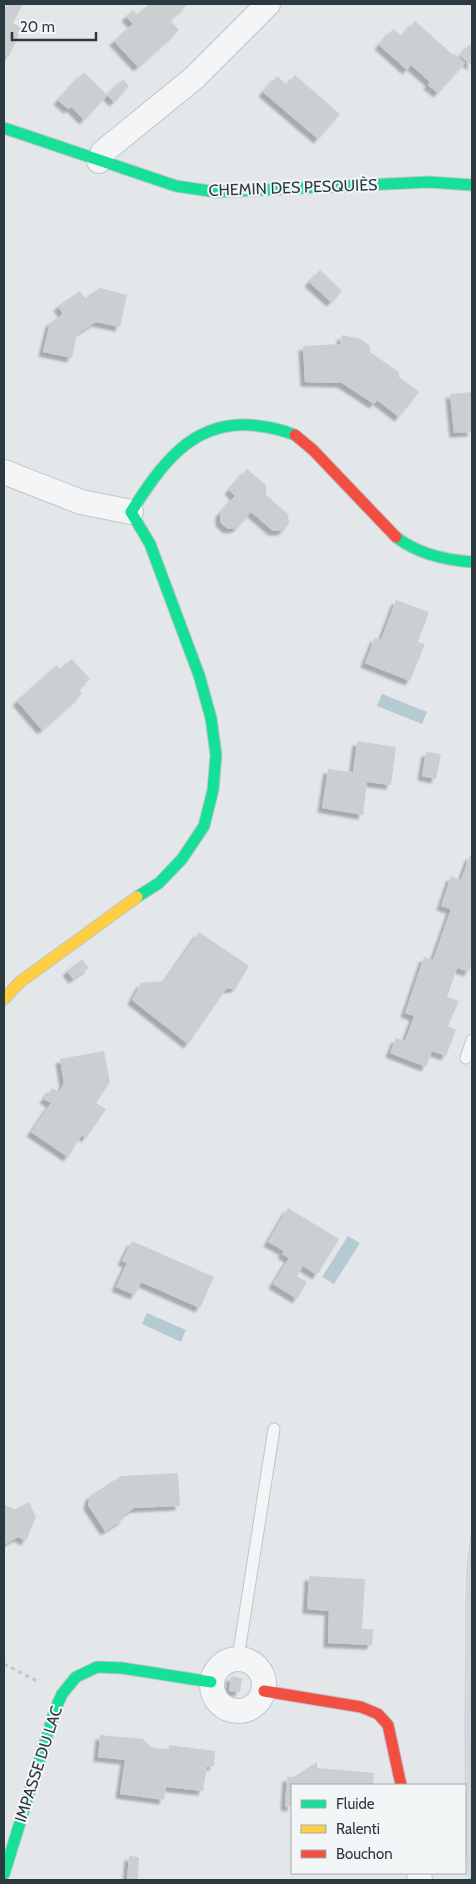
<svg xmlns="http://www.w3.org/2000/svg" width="476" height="1884" font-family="Cabin,sans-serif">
<defs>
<filter id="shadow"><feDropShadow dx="-4.5" dy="4.5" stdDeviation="1" flood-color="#0004"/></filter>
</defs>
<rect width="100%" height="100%" fill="#e4e7e9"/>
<!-- built -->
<path fill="#d3d8dc" d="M472,1525V1880H468L465,1834L464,1724L466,1567Z"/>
<!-- water -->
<path fill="#b4cbd2" d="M382,694L427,712L422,724L377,706Z
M348,1236L360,1243L334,1284L322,1277Z
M147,1313L186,1330L181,1342L142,1324Z"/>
<!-- building -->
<path fill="#cccfd1" filter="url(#shadow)" d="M7,4H23L13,23L22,28L9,56L4,54V10Z
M149,4H188L170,20L179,30L138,67L114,41L133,24L126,17L133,10L137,15Z
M415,21L453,55L454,53L465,63L438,93L428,85L430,82L411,65L407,70L379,45L393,29L402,36Z
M470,44L472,45V66L460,56Z
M84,72L107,95L84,120L71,107L68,109L58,100Z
M295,75L340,114L318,139L263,92L277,76L287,85Z
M123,79L129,86L114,102L107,95Z
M320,270L342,291L331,302L309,282Z
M100,288L127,295L120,327L96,322L77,334L72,358L43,352L50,323L63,314L58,306L80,291L85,298Z
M342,335L361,339L370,346V352L399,372V377L419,392L399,417L377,400L374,404L342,383L305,382L303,346L340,344Z
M472,392V432L454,433L450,394Z
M247,469L266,485V495L288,514L289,524L282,531H273L251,512L237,528L228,529L220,522V513L235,496L229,490Z
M396,600L429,612L418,642L425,644L410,681L365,663L375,637L381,640Z
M72,659L90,679L78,689L82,694L42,730L17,701L57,665L60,669Z
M357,741L396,747L391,785L367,782L363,815L322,808L328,769L353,772Z
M426,752L441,754L436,779L422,776Z
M470,855L472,856V962L469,972L457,968L447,997L459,1001L448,1026L456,1030L446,1056L432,1051L426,1067L390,1053L396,1038L405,1041L414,1016L405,1013L424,957L433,960L451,909L441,906L451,876L461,880Z
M199,932L249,966L236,988L226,989L188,1044L132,1000L141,983L165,981Z
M82,959L89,968L73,979L67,971Z
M104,1051L110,1082L96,1103L106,1109L86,1138L82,1135L68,1157L31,1132L51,1103L44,1099L52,1088L59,1092L64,1083L60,1059Z
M288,1208L339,1239L317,1275L303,1266L297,1276L307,1282L297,1299L273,1284L289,1258L282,1254L284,1251L268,1242Z
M132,1241L214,1277L200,1308L141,1282L135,1295L116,1287L127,1263L122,1261Z
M178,1473L180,1506L134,1508L122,1516L124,1519L105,1531L88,1505L90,1496L121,1476Z
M29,1502L36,1517L26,1541L18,1537L5,1544L4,1547V1509L5,1505L15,1509Z
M309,1576L365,1579L362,1629H373L372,1645L328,1643L329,1611L307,1609Z
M231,1676L242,1678L240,1692L229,1691Z
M100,1735L143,1739L151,1747L169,1750V1745L215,1751L214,1766L207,1767L203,1791L166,1787L164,1800L120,1794L125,1760L98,1757Z
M317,1762V1768L374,1773L373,1785H292V1807L285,1806L287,1777H294Z
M129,1856L139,1857L138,1880H127Z"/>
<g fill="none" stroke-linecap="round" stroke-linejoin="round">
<!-- lane casing -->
<g stroke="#c2c5c7" stroke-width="13">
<path id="lane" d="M466,1058L472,1040
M238,1658L274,1429"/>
</g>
<!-- street casing -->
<g stroke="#c2c5c7" stroke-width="26">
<path id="street" d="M99,161L103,152L194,78L268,4
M4,472L81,502L131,512
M212 1685a26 26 0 1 1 52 0a26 26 0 1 1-52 0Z
M419,1873L420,1880"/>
</g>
<!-- fast casing -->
<g stroke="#c2c5c7" stroke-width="13">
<path id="fast" d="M4,128L176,186L216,192L429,182L472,185
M396,537C418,554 445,560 472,562
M137,897L159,883L182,859L204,826L213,790L216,755L211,718L199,675L150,544L131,512C160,467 190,422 249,425C265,426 280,429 295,435
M4,1874L55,1710L62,1694L76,1677L97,1667L122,1668L211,1682"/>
</g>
<!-- slow casing -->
<g stroke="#c2c5c7" stroke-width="13">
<path id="slow" d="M4,999L20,982L137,897"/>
</g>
<!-- jam casing -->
<g stroke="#c2c5c7" stroke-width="13">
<path id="jam" d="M295,435L313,450L396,537
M264,1691L361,1707L378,1714L388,1725L401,1785"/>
</g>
<!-- path -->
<path stroke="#c4c7c9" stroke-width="3" stroke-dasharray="4 4" stroke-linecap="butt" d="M4,1664L37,1681"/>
<!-- lane -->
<use href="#lane" stroke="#f3f5f6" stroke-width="11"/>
<!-- street -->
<use href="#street" stroke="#f3f5f6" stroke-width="24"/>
<!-- fast -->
<use href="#fast" stroke="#16e098" stroke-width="11"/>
<!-- slow -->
<use href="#slow" stroke="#ffcf43" stroke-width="11"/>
<!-- jam -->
<use href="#jam" stroke="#f24e42" stroke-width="11"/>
</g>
<g text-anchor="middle" stroke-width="4" stroke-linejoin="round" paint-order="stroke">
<!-- street labels -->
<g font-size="16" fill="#2b3a41" stroke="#f2f6f7">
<text transform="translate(293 187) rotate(-2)" y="6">CHEMIN DES PESQUIÈS</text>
<text transform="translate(38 1764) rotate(-72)" y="6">IMPASSE DU LAC</text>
</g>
</g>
<!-- border -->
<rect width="476" height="1884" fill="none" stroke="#2b3a41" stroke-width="10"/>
<!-- legend -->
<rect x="291" y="1784" width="175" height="90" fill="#f2f6f7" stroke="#a2abae"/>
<rect x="301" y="1800" width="25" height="8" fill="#16e098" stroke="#a2abae"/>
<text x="336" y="1809" font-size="15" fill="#2b3a41">Fluide</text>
<rect x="301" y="1825" width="25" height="8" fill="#ffcf43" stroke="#a2abae"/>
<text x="336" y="1834" font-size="15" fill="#2b3a41">Ralenti</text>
<rect x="301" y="1850" width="25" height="8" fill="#f24e42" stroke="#a2abae"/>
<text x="336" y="1859" font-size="15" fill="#2b3a41">Bouchon</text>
<!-- scale -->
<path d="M12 32v8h84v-8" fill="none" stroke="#2b3a41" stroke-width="2.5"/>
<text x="20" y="32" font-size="15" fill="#2b3a41" stroke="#f2f6f7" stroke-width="4" paint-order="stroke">20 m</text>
</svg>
